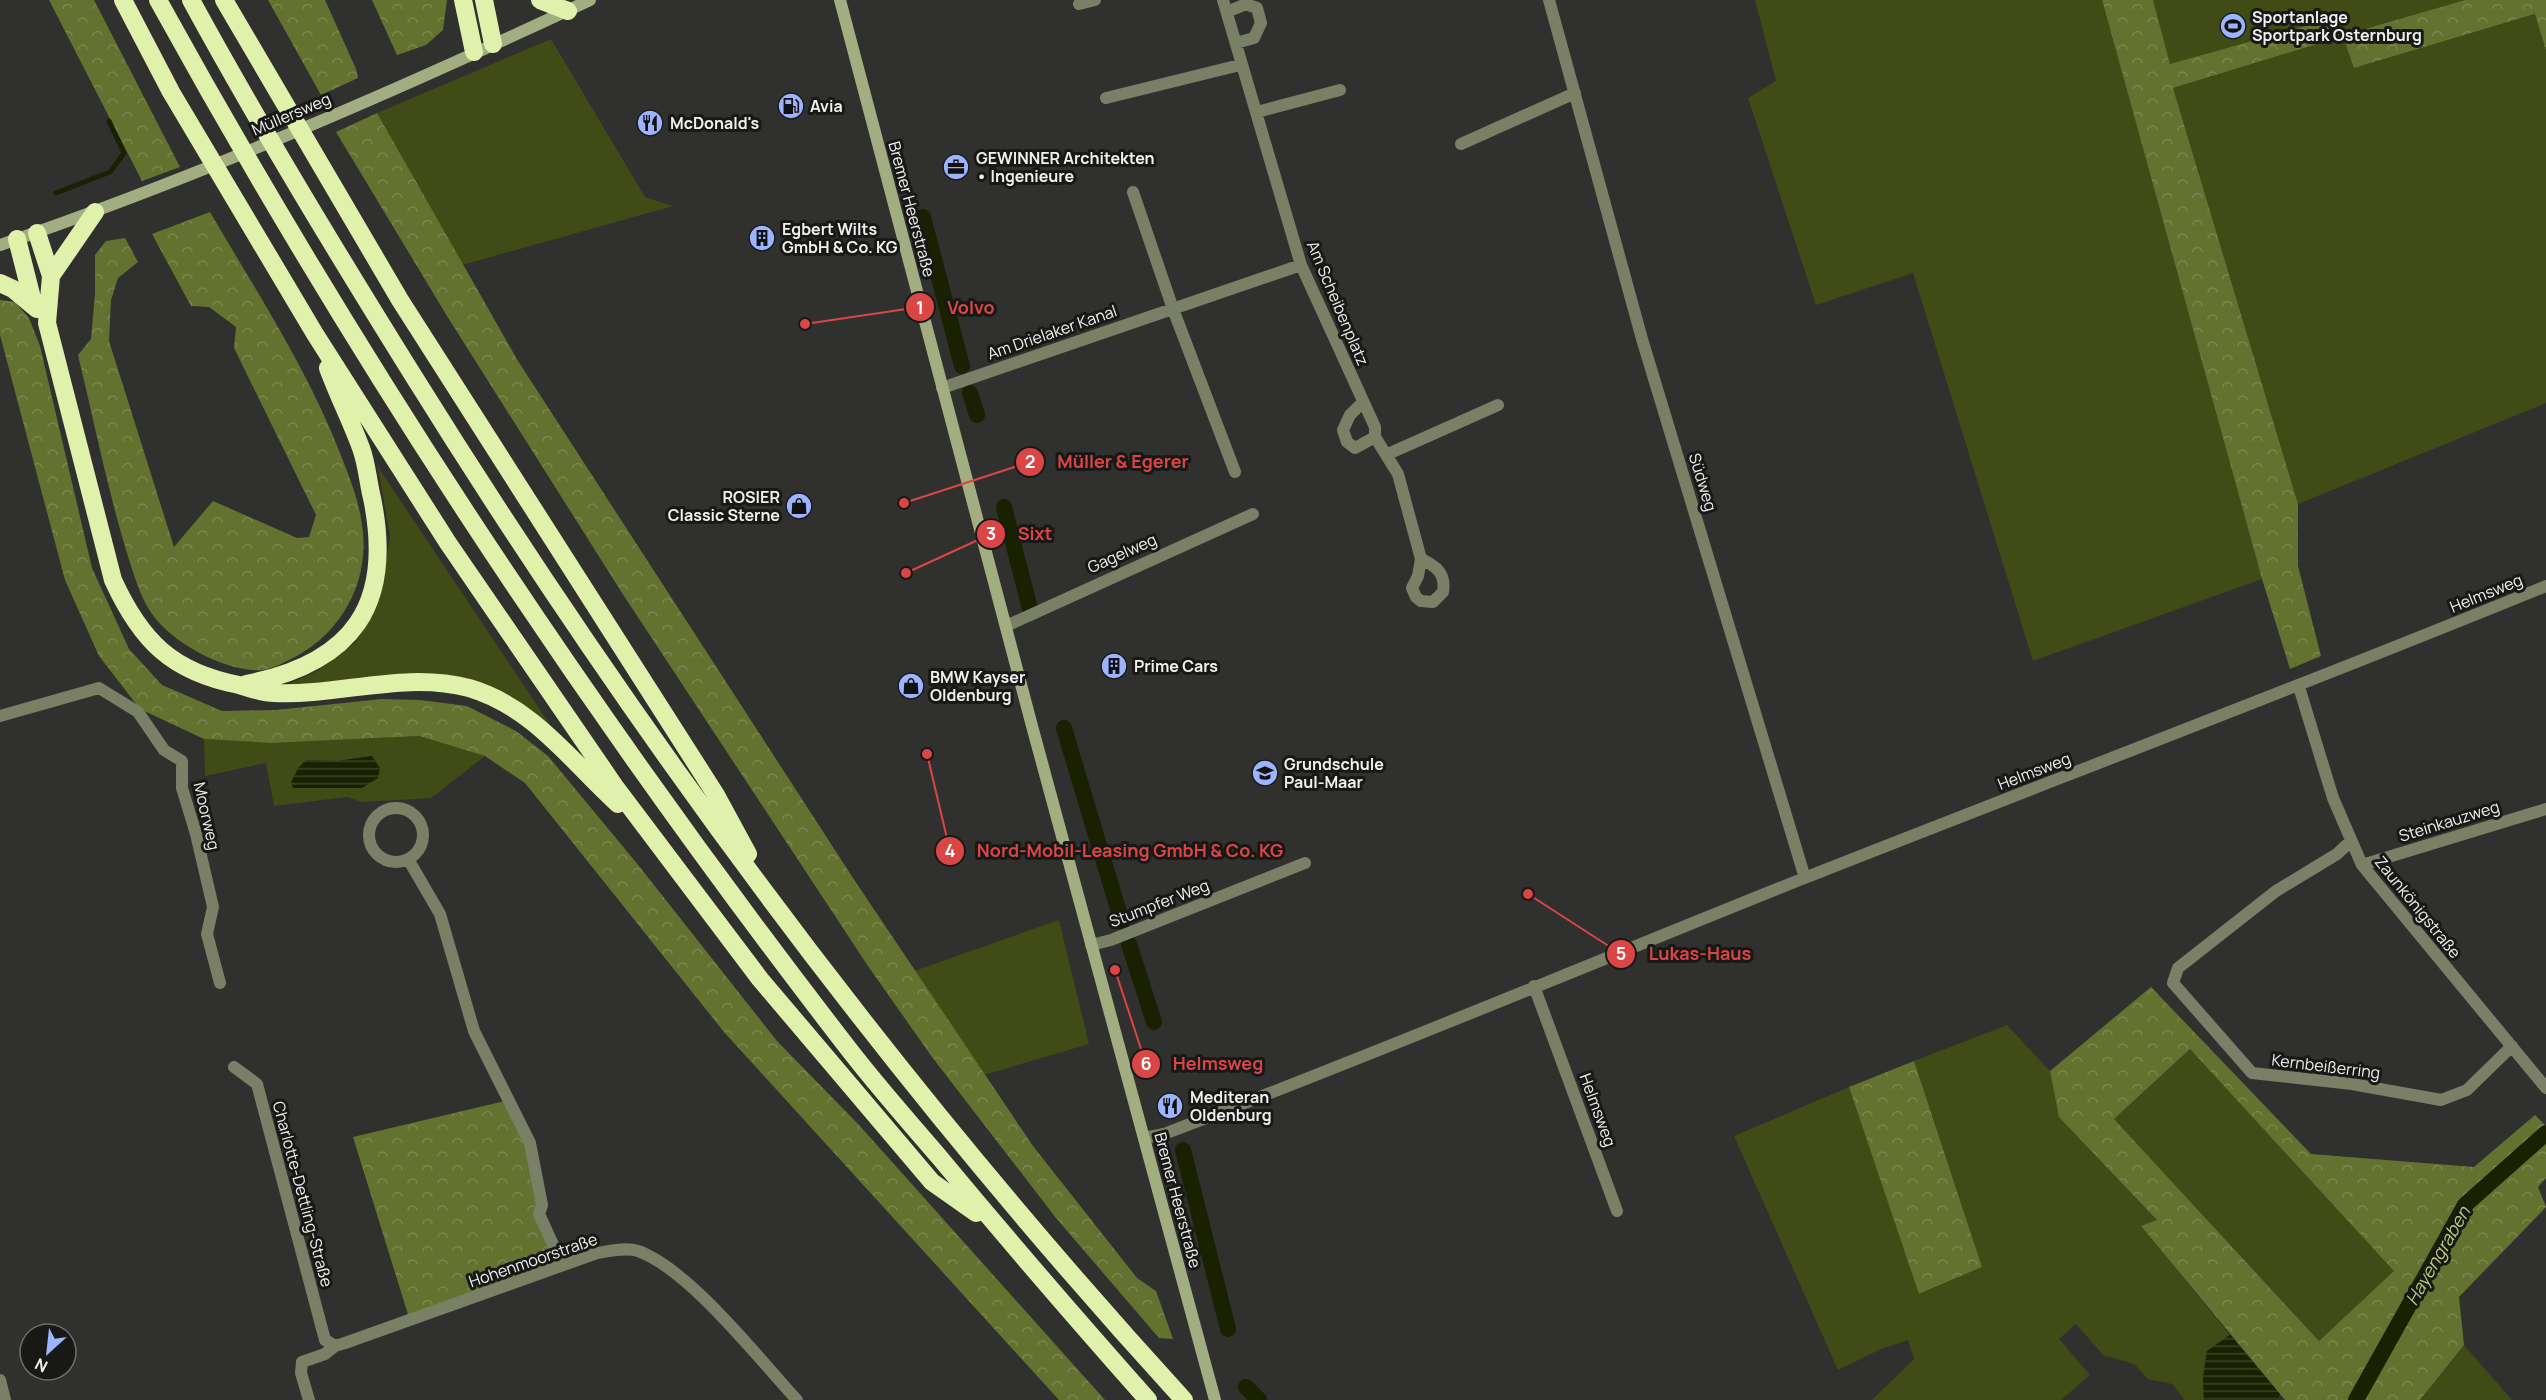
<svg xmlns="http://www.w3.org/2000/svg" width="2546" height="1400" font-family="Manrope,sans-serif">
<defs>
<pattern id="forest-crowns" width="20" height="18" patternUnits="userSpaceOnUse" patternTransform="scale(1.5)"><rect width="20" height="18" fill="#647230"/><path d="M2 6a3 3 0 1 1 6 0M12 15a3 3 0 1 1 6 0" fill="none" stroke="#7a874e"/></pattern>
<pattern id="water-rules" width="6" height="5" patternUnits="userSpaceOnUse" patternTransform="scale(1.5)"><rect width="6" height="5" fill="#1a2100"/><path d="M0 2.5h6" fill="none" stroke="#3c4226"/></pattern>
</defs>
<rect width="100%" height="100%" fill="#30302e"/>
<!-- grass -->
<path fill="#404b16" fill-rule="evenodd" d="M1755,0H2102L2262,579L2033,661L1913,273L1816,305L1748,98L1776,81Z
M2153,0H2465L2344,35L2354,68L2536,14L2546,50V403L2298,504L2173,88L2344,35L2338,17L2170,65Z
M551,39L645,197L673,206L462,265L377,113Z
M378,467L551,726L447,680L285,686L319,670L356,642L379,600L390,537Z
M419,736L485,756L431,798L362,802L347,797L274,806L266,763L205,776L204,739L271,743ZM372,756L378,778L306,760L337,761Z
M1059,920L1089,1044L984,1075L914,971Z
M2007,1025L2050,1071L2060,1117L2157,1220L2142,1227L2230,1335L2207,1351L2203,1378L2204,1400H2185L2172,1384L2148,1379L2134,1364L2103,1355L2076,1324L2059,1339L2090,1375L2061,1400H1872L1914,1359L1908,1340L1881,1349L1838,1370L1734,1136L1849,1087L1920,1294L1982,1267L1914,1061Z
M2190,1049L2395,1271L2319,1341L2114,1119Z
M2464,1345L2512,1400H2420Z"/>
<!-- forest -->
<path fill="url(#forest-crowns)" fill-rule="evenodd" d="M49,0H94L180,167L142,181Z
M268,0H325L356,69L358,78L321,95Z
M372,0H447L443,30L426,45L397,55Z
M2102,0H2153L2170,64L2338,17L2344,35L2465,0H2546V50L2535,14L2354,68L2343,36L2173,88L2298,504V566L2321,656L2290,669L2262,579Z
M377,113L518,361L855,881L1033,1146L1137,1278L1156,1291L1173,1339L1159,1338L1056,1218L932,1057L868,966L624,596L447,316L336,132Z
M210,212C256,291 307,368 340,453C349,476 359,500 362,525C371,582 340,636 289,660C281,664 271,669 263,670C227,673 172,643 152,614C140,597 133,572 127,553C107,488 94,421 78,355L91,339L95,294V255L106,241L125,238L138,262L118,278L111,300L109,341L174,547L213,501L297,538L309,537L316,515L234,348L236,327L209,307L191,306L152,234Z
M0,300L15,302L29,318L40,346L92,568L129,649L162,685L222,711L276,710L382,699L420,700L467,706L516,731L548,756L639,866L777,1041L859,1125L1105,1400H1059L724,1032L525,783L485,756L419,736L271,743L204,739L140,709L99,656L65,580L0,335Z
M2151,987L2311,1154L2474,1167L2535,1115L2546,1126V1178L2538,1187L2546,1207L2459,1297L2464,1345L2420,1400H2285L2141,1226L2157,1220L2059,1117L2050,1071ZM2190,1049L2394,1271L2319,1341L2114,1119Z
M1914,1061L1982,1267L1919,1294L1849,1087Z
M509,1100L530,1143L542,1205L562,1264L410,1321L353,1137Z"/>
<!-- water -->
<path fill="url(#water-rules)" d="M372,756L380,768L378,778L362,788H293L291,782L299,767L306,760L337,761Z
M2230,1335L2280,1394L2277,1400H2204L2203,1378L2207,1351Z"/>
<g fill="none" stroke-linecap="round" stroke-linejoin="round">
<!-- stream -->
<path stroke="#1a2100" stroke-width="5" d="M56,193L110,172L124,153L109,121"/>
<!-- canal -->
<path stroke="#1a2100" stroke-width="16" d="M923,217L962,366
M970,393L977,415
M1004,507L1030,609
M1064,728L1122,922
M1129,944L1154,1022
M1183,1150L1228,1329
M1246,1387L1259,1400
M2356,1400L2465,1205L2546,1133"/>
<!-- street -->
<path stroke="#798065" stroke-width="12" d="M1223,0L1301,265L1375,427V437L1355,448L1347,442L1343,430L1350,415L1363,402
M1549,0L1642,339L1805,878
M1079,4L1095,0
M1227,12L1246,4L1257,8L1261,23L1254,38L1236,43
M1106,98L1240,65
M1257,112L1340,90
M1461,144L1575,93
M1133,192L1173,309L1235,472
M942,388L1301,265
M1375,437L1398,474L1421,559L1418,576L1412,588L1416,597L1421,601L1433,602L1443,592C1446,573 1436,566 1421,559
M1388,454L1498,405
M1006,626L1253,514
M2299,687L2333,798L2362,865L2546,1088
M0,716L99,688L138,712L164,750L182,761V788L196,834L213,907L207,934L220,983
M369 835a27 27 0 1 1 54 0a27 27 0 1 1-54 0Z
M2351,841L2337,854L2276,891L2178,968L2173,983L2252,1073L2352,1084L2441,1100L2467,1090L2512,1046
M408,859L440,914L474,1031L530,1143L542,1205L539,1214L562,1264
M2362,865L2546,809
M1091,945L1111,940L1305,863
M1534,986L1617,1211
M234,1067L257,1084L325,1340L335,1346L345,1343L597,1253C610,1251 626,1247 638,1251C689,1269 759,1359 797,1400
M1144,1138L1164,1134C1378,1053 1590,964 1802,879C2050,781 2299,687 2546,586
M0,1380L5,1400
M309,1400L301,1373L302,1362L325,1354L335,1346"/>
<!-- secondary -->
<path stroke="#a2ae81" stroke-width="12" d="M840,0L1032,726L1215,1400
M0,245C201,176 398,90 590,0"/>
<!-- highway -->
<path stroke="#dff1ab" stroke-width="18" d="M123,0L171,92L315,334L448,543L616,788L760,979L932,1182L976,1213
M158,0C361,369 593,719 851,1052C879,1088 910,1123 940,1158C1008,1240 1077,1320 1148,1400
M191,0C260,127 335,250 411,372C638,737 894,1083 1184,1400
M224,0L400,300L716,795L748,854
M463,0L474,52
M484,0L493,44
M540,0L568,11
M95,212L51,276L47,323L113,580C141,641 172,672 239,685C250,688 262,693 274,693C339,696 404,671 469,688C532,706 572,762 618,804
M37,233L51,276
M17,239L34,306
M0,283L13,289L37,309
M246,684C353,663 394,605 372,498C368,482 367,464 361,448C351,421 338,395 328,368"/>
</g>
<!-- icons -->
<defs>
<g id="stadium-disc" transform="scale(1.35)"><circle r="9.5" fill="#9cb4fd" stroke="#181817"/><path d="M0-5a6.5 5 0 1 0 0 10a6.5 5 0 1 0 0-10ZM-3.5-1.8h7v3.6h-7Z" fill="#111"/></g>
<g id="fuel-disc" transform="scale(1.35)"><circle r="9.5" fill="#9cb4fd" stroke="#181817"/><path d="M-5.5-6h7V0h2V4h1.3V-2.5L3-4.5l.8-.8L6-3V5H2.5V1h-1V6h-7ZM-4.2-4.7v3.2H.2V-4.7Z" fill="#111"/></g>
<g id="restaurant-disc" transform="scale(1.35)"><circle r="9.5" fill="#9cb4fd" stroke="#181817"/><path d="M-5-6h1v4h1v-4h1v4h1v-4h1v5L-1.5 .5V6h-2V.5L-5-1ZM5-6V6H3V1.5H1.5Q1.5-4 5-6Z" fill="#111"/></g>
<g id="office-disc" transform="scale(1.35)"><circle r="9.5" fill="#9cb4fd" stroke="#181817"/><path d="M-6-3h4V-5.5h4V-3h4V5H-6ZM-1-4.5V-3h2v-1.5ZM-6 0V1H6V0Z" fill="#111"/></g>
<g id="building-disc" transform="scale(1.35)"><circle r="9.5" fill="#9cb4fd" stroke="#181817"/><path d="M-4-6H4V6H1V3H-1V6H-4ZM-2.5-4.3h1.7v1.8h-1.7ZM.8-4.3h1.7v1.8H.8ZM-2.5-1h1.7V.8h-1.7ZM.8-1h1.7V.8H.8Z" fill="#111"/></g>
<g id="shop-disc" transform="scale(1.35)"><circle r="9.5" fill="#9cb4fd" stroke="#181817"/><path d="M-5-2.5h2.3a2.7 3.5 0 0 1 5.4 0H5L5.5 6h-11ZM-1.5-2.5h3a1.5 2.3 0 0 0-3 0Z" fill="#111"/></g>
<g id="school-disc" transform="scale(1.35)"><circle r="9.5" fill="#9cb4fd" stroke="#181817"/><path d="M0-5L7-2L0 1L-7-2ZM-4 1L0 2.5L4 1V4Q0 6-4 4Z" fill="#111"/></g>
</defs>
<g fill-rule="evenodd">
<use href="#stadium-disc" x="2233" y="26"/>
<use href="#fuel-disc" x="791" y="106"/>
<use href="#restaurant-disc" x="650" y="123"/>
<use href="#office-disc" x="956" y="167"/>
<use href="#building-disc" x="762" y="238"/>
<use href="#shop-disc" x="799" y="506"/>
<use href="#building-disc" x="1114" y="666"/>
<use href="#shop-disc" x="911" y="686"/>
<use href="#school-disc" x="1265" y="773"/>
<use href="#restaurant-disc" x="1170" y="1106"/>
</g>
<g text-anchor="middle" stroke-width="6" stroke-linejoin="round" paint-order="stroke">
<!-- poi labels -->
<g font-size="16" font-weight="bold" fill="#f0f1ef" stroke="#181817" text-anchor="start">
<text x="2252" y="23">Sportanlage<tspan x="2252" dy="18">Sportpark Osternburg</tspan></text>
<text x="810" y="112">Avia</text>
<text x="670" y="129">McDonald's</text>
<text x="976" y="164">GEWINNER Architekten<tspan x="976" dy="18">• Ingenieure</tspan></text>
<text x="782" y="235">Egbert Wilts<tspan x="782" dy="18">GmbH &amp; Co. KG</tspan></text>
<text x="780" y="503" text-anchor="end">ROSIER<tspan x="780" dy="18">Classic Sterne</tspan></text>
<text x="1134" y="672">Prime Cars</text>
<text x="930" y="683">BMW Kayser<tspan x="930" dy="18">Oldenburg</tspan></text>
<text x="1284" y="770">Grundschule<tspan x="1284" dy="18">Paul-Maar</tspan></text>
<text x="1190" y="1103">Mediteran<tspan x="1190" dy="18">Oldenburg</tspan></text>
</g>
<!-- street labels -->
<g font-size="16" fill="#f0f1ef" stroke="#181817">
<text transform="translate(291 114) rotate(-23)" y="6">Müllersweg</text>
<text transform="translate(912 209) rotate(75)" y="6">Bremer Heerstraße</text>
<text transform="translate(1338 303) rotate(67)" y="6">Am Scheibenplatz</text>
<text transform="translate(1052 332) rotate(-19)" y="6">Am Drielaker Kanal</text>
<text transform="translate(1703 482) rotate(73)" y="6">Südweg</text>
<text transform="translate(1122 553) rotate(-24)" y="6">Gagelweg</text>
<text transform="translate(2486 593) rotate(-22)" y="6">Helmsweg</text>
<text transform="translate(2034 771) rotate(-21)" y="6">Helmsweg</text>
<text transform="translate(207 816) rotate(77)" y="6">Moorweg</text>
<text transform="translate(2449 821) rotate(-17)" y="6">Steinkauzweg</text>
<text transform="translate(1159 903) rotate(-21)" y="6">Stumpfer Weg</text>
<text transform="translate(2418 907) rotate(51)" y="6">Zaunkönigstraße</text>
<text transform="translate(2326 1066) rotate(7)" y="6">Kernbeißerring</text>
<text transform="translate(1598 1110) rotate(70)" y="6">Helmsweg</text>
<text transform="translate(303 1194) rotate(75)" y="6">Charlotte-Dettling-Straße</text>
<text transform="translate(1178 1200) rotate(75)" y="6">Bremer Heerstraße</text>
<text transform="translate(533 1260) rotate(-19)" y="6">Hohenmoorstraße</text>
</g>
<!-- water labels -->
<g font-size="18" font-style="italic" fill="#bacf72" stroke="#181817">
<text transform="translate(2438 1256) rotate(-60)" y="6">Hayengraben</text>
</g>
</g>
<!-- callouts -->
<path fill="none" stroke="#da4646" stroke-width="2" d="M805 324L920 307M904 503L1030 462M906 573L991 534M927 754L950 851M1528 894L1621 954M1115 970L1146 1064"/>
<g fill="#da4646" stroke="#181817" stroke-width="2">
<circle cx="805" cy="324" r="6"/>
<circle cx="904" cy="503" r="6"/>
<circle cx="906" cy="573" r="6"/>
<circle cx="927" cy="754" r="6"/>
<circle cx="1528" cy="894" r="6"/>
<circle cx="1115" cy="970" r="6"/>
<circle cx="920" cy="307" r="15"/>
<circle cx="1030" cy="462" r="15"/>
<circle cx="991" cy="534" r="15"/>
<circle cx="950" cy="851" r="15"/>
<circle cx="1621" cy="954" r="15"/>
<circle cx="1146" cy="1064" r="15"/>
</g>
<g font-size="18" text-anchor="middle" font-weight="bold" fill="#fff">
<text x="920" y="314">1</text>
<text x="1030" y="468">2</text>
<text x="991" y="540">3</text>
<text x="950" y="857">4</text>
<text x="1621" y="960">5</text>
<text x="1146" y="1070">6</text>
</g>
<g font-size="18" text-anchor="middle" font-weight="bold" fill="#da4646" stroke="#181817" stroke-width="6" stroke-linejoin="round" paint-order="stroke">
<text x="971" y="314">Volvo</text>
<text x="1123" y="468">Müller &amp; Egerer</text>
<text x="1035" y="540">Sixt</text>
<text x="1130" y="857">Nord-Mobil-Leasing GmbH &amp; Co. KG</text>
<text x="1700" y="960">Lukas-Haus</text>
<text x="1218" y="1070">Helmsweg</text>
</g>
<!-- north arrow -->
<g transform="translate(48 1352) rotate(207)"><circle r="28" fill="#181817" stroke="#6e6f6d" stroke-width="1.5"/>
<path d="M0-4.5L10 22L0 15L-10 22Z" fill="#9cb4fd"/>
<text y="-9" font-size="16" font-weight="bold" text-anchor="middle" fill="#f0f1ef">N</text>
</g>
</svg>
